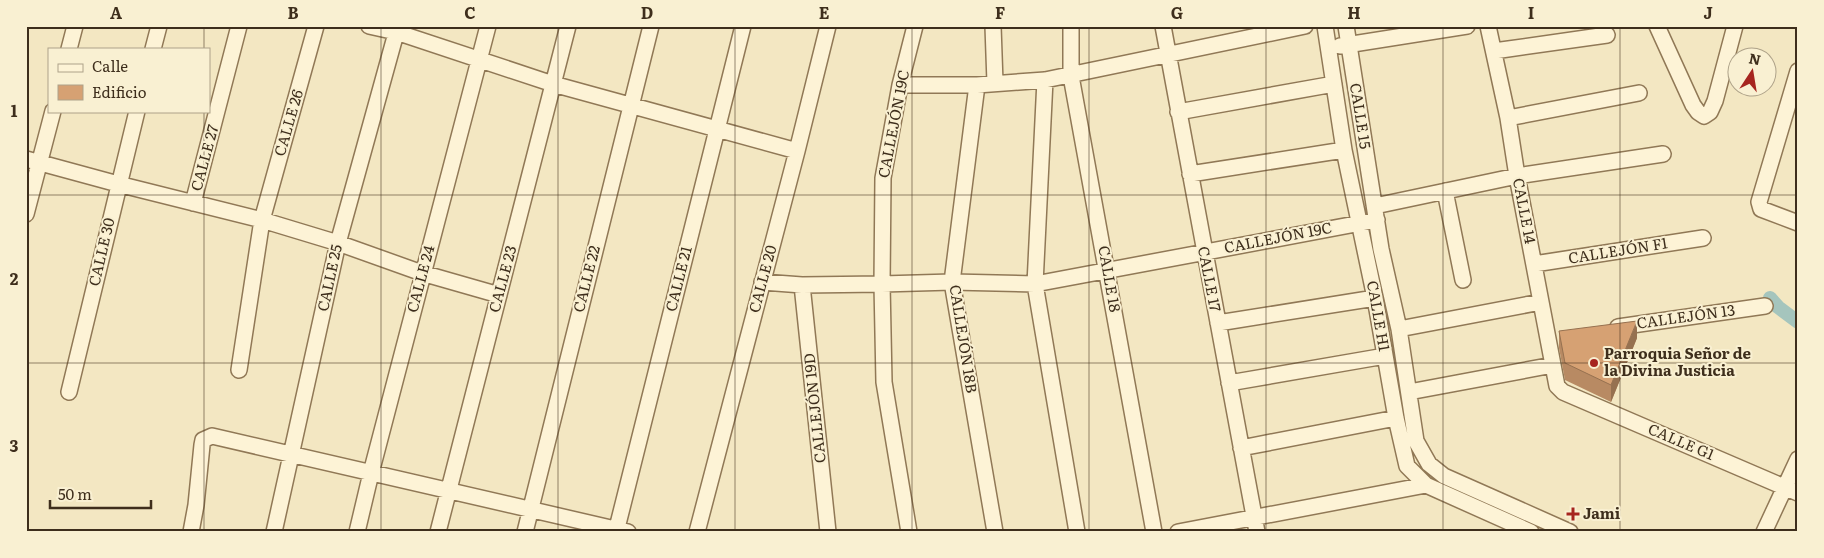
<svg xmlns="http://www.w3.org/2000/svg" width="1824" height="558" font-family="Literata,serif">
<rect width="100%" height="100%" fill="#f3e7c2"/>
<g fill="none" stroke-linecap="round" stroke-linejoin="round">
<!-- canal -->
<path stroke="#a5c5bd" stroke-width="14" d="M1770,298L1778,307L1798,322"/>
<!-- street casing -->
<g stroke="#907856" stroke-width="18">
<path id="street" d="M369,26L396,32L553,84L797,151
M993,26L995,83
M1071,26V76L1154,532
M1163,26L1257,532
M1325,26L1344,150L1375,298L1396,418L1407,466L1426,485L1531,532
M1346,26L1381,249L1399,329L1416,441L1429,464L1444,476L1570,532
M1488,26L1508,118L1517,176L1557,386L1563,392L1798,493
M1657,26L1693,105L1698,112L1704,116L1710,112L1715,101L1735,26
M1340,46L1467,26
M69,49L75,26
M153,49L159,26
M1494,51L1607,35
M1798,71L1759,202L1761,209L1798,223
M1045,80L1035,284L1077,532
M900,85H977L1045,80L1305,26
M977,85L952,282L995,532
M1178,112L1334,84
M1508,118L1639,93
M26,159L118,184L262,220L338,243L422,273L499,295
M1190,174L1344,150
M1445,191L1463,280
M193,203L239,26
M1375,206L1517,176L1663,154
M26,214L53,111
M1534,264L1703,238
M762,282L802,285L882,284L883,178L900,85L915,26
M802,285L828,532
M1218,323L1375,298
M1618,327L1765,306
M1399,329L1541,302
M239,370L262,220L316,26
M1229,383L1385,356
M69,392L137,111
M1409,392L1553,365
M1241,448L1396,418
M191,532L196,505L202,445L203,440L212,436L628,532
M274,532L338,243L398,26
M357,532L371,473L488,26
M438,532L568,26
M525,532L651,26
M616,532L743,26
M697,532L797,151L828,26
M909,532L884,382L882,284L952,282L1035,284L1377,220
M1178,532L1426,485
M1764,532L1798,459"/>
</g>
<!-- street -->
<use href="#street" stroke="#fdf3d6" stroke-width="15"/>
</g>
<!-- wall -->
<path fill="#b88a63" d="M1559,331L1637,338L1611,402L1565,380L1559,348Z"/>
<!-- shaded-wall -->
<path fill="#967150" d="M1637,321V338L1611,402V385Z"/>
<!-- building -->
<path fill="#d6a173" stroke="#967150" d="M1637,321L1611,385L1565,363L1559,331Z"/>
<!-- grid -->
<path fill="none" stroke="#3e2e1c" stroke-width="1" stroke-opacity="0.55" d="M204,26V49M381,26V532M558,26V532M735,26V532M912,26V532M1089,26V532M1266,26V532M1443,26V532M1620,26V532M204,111V532M26,195H1798M26,363H1798"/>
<!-- markers -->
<g fill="#a6251f" stroke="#f9f0d2" stroke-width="2">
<circle cx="1594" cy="363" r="5"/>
<path d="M1570.5 506.5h5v5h5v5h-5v5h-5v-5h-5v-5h5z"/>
</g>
<g text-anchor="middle" stroke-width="4" stroke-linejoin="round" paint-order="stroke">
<!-- street labels -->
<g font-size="15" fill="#3e2e1c" stroke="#f9f0d2">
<text transform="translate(1360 116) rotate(81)" y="5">CALLE 15</text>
<text transform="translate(289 123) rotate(-74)" y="5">CALLE 26</text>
<text transform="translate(894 124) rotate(-79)" y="5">CALLEJÓN 19C</text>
<text transform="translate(205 158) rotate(-75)" y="5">CALLE 27</text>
<text transform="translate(1524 211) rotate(79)" y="5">CALLE 14</text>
<text transform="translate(1278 238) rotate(-11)" y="5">CALLEJÓN 19C</text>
<text transform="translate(1618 251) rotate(-9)" y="5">CALLEJÓN F1</text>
<text transform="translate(102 252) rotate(-77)" y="5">CALLE 30</text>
<text transform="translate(330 278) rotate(-78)" y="5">CALLE 25</text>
<text transform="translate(421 279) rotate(-75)" y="5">CALLE 24</text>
<text transform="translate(503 279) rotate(-75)" y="5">CALLE 23</text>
<text transform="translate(587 279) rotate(-76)" y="5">CALLE 22</text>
<text transform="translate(679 279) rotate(-76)" y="5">CALLE 21</text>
<text transform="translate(763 279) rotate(-75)" y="5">CALLE 20</text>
<text transform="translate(1109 279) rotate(80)" y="5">CALLE 18</text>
<text transform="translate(1209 279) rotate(79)" y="5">CALLE 17</text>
<text transform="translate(1378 316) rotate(80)" y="5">CALLE H1</text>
<text transform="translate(1686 317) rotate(-8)" y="5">CALLEJÓN 13</text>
<text transform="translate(963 339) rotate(81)" y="5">CALLEJÓN 18B</text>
<text transform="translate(815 408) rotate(-96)" y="5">CALLEJÓN 19D</text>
<text transform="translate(1681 442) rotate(23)" y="5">CALLE G1</text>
</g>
<!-- poi labels -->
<g font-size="15" font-weight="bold" fill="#3e2e1c" stroke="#f9f0d2" text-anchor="start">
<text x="1604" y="359">Parroquia Señor de<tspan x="1604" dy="17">la Divina Justicia</tspan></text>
<text x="1583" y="519">Jami</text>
</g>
</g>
<!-- border -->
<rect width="1824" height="558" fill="none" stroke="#f9f0d2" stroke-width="55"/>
<!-- legend -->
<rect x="48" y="48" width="162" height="65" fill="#f9f0d2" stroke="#aea289"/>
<rect x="58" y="64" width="25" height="8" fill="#fdf3d6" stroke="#aea289"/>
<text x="92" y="72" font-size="15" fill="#3e2e1c">Calle</text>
<rect x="58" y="85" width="25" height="15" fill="#d6a173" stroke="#aea289"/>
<text x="92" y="98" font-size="15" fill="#3e2e1c">Edificio</text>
<!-- north arrow -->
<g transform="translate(1752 72) rotate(12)"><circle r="24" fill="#f9f0d2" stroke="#aea289"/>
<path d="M0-4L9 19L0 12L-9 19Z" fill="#a6251f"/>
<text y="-8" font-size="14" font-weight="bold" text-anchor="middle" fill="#3e2e1c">N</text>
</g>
<!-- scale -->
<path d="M50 500v8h101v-8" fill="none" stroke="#3e2e1c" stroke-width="2.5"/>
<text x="58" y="500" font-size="15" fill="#3e2e1c" stroke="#f9f0d2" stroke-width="4" paint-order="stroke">50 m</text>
<rect x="28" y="28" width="1768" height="502" fill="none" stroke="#3e2e1c" stroke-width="2"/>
<g font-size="16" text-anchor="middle" font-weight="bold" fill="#3e2e1c">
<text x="116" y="19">A</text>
<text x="293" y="19">B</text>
<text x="470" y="19">C</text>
<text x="647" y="19">D</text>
<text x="824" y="19">E</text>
<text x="1000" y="19">F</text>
<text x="1177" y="19">G</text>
<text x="1354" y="19">H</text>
<text x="1531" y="19">I</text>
<text x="1708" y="19">J</text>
<text x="14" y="117">1</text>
<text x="14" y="285">2</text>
<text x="14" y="452">3</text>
</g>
</svg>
